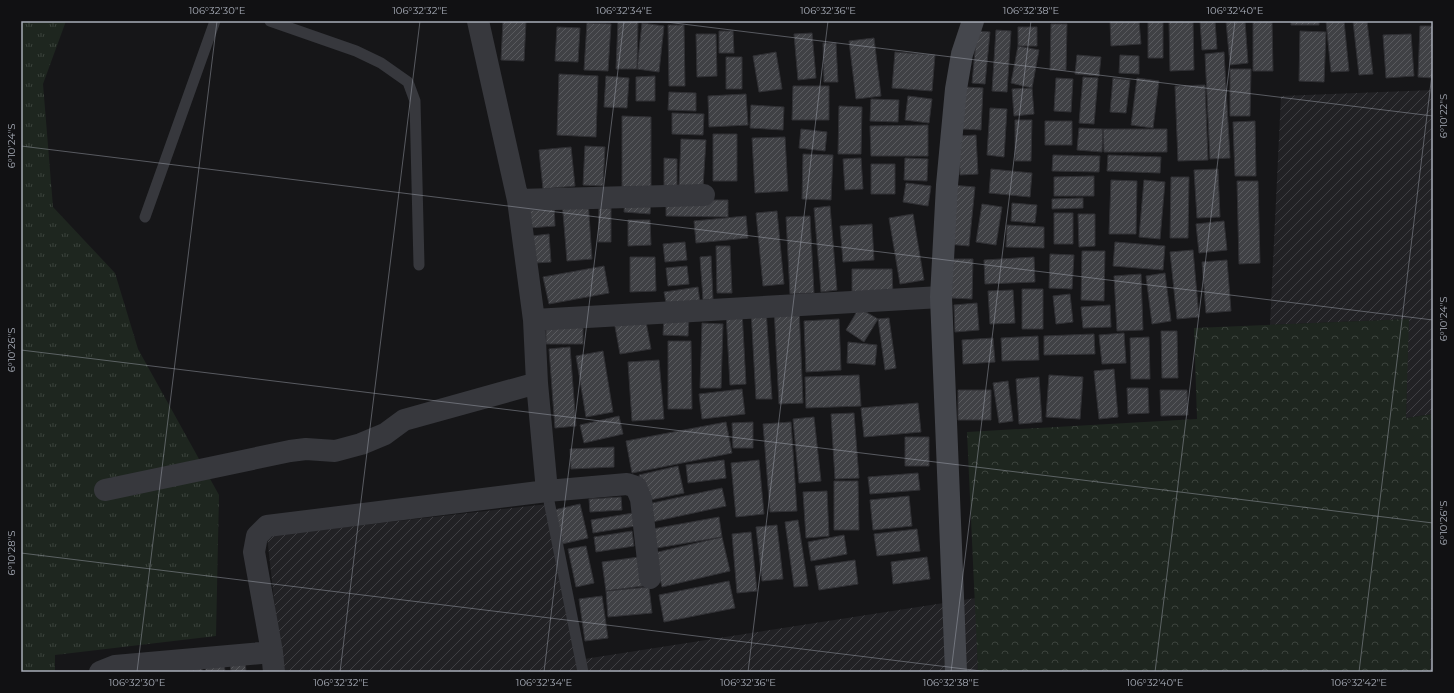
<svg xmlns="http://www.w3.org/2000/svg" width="1454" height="693" font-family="Montserrat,sans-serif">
<defs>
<pattern id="industrial-furrows" width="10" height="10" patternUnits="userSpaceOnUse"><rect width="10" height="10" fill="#222225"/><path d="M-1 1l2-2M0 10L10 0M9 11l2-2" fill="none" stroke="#3f3f43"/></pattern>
<pattern id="grass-tufts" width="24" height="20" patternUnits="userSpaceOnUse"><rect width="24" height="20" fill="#1e261f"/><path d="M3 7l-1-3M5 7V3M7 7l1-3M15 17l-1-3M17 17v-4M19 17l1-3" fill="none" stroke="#3c433d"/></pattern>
<pattern id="forest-crowns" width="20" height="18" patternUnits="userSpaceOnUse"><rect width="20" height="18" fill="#1e261f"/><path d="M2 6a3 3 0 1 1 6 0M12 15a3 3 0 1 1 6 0" fill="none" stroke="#3c433d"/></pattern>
<pattern id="building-hatch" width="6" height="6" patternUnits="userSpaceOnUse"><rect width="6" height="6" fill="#404145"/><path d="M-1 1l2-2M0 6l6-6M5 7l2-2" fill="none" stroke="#595a5e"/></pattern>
</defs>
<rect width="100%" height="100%" fill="#161618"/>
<!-- industrial -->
<path fill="url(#industrial-furrows)" d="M1433,90V414L1406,418L1408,319L1270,325L1281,96Z
M1433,499V672H1430Z
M548,504L578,660L976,598L978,672H282L267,536Z"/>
<!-- grass -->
<path fill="url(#grass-tufts)" d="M21,21H66L43,84L53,207L115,273L138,349L219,495L216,636L55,655V672H21Z"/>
<!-- forest -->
<path fill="url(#forest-crowns)" d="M1409,319L1406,418L1433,414L1430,672H978L967,432L1197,419L1194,328Z"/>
<!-- building -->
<path fill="url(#building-hatch)" stroke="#303034" d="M503,21H526L524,61L501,60Z
M618,21H638L637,69H616Z
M1110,21H1139L1141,44L1111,46Z
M1148,21H1163V58H1148Z
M1169,21H1193L1194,70L1170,71Z
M1200,21H1215L1217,49L1202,50Z
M1226,21H1245L1248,63L1230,65Z
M1253,21H1272L1273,71H1253Z
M1291,21H1319V25H1291Z
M1326,21H1344L1349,71L1331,72Z
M1353,21H1367L1373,74L1359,75Z
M587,23L611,24L608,71L584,70Z
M642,23L664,26L659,72L637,69Z
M1051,24H1067L1066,70H1050Z
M668,25H684L685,86H669Z
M1420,26H1433V78L1418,77Z
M557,27L580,28L578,62L555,61Z
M1018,27H1037V46H1018Z
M996,30L1011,31L1007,92L992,91Z
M719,31H733L734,53H719Z
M977,31L990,32L985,84L972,83Z
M1300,31L1326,32L1324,82L1299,81Z
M812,33L816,78L798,80L794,34Z
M696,34H716L717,76L697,77Z
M1411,34L1414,76L1386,78L1383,35Z
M874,38L881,96L856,99L849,41Z
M823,43H836L838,82H824Z
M1018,46L1039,50L1032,88L1011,83Z
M776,52L782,89L759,92L753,56Z
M895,52L935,55L932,91L892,88Z
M1224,52L1230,158L1210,159L1205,54Z
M1077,55L1101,57L1099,76L1075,74Z
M1120,55L1139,56V74L1119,73Z
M726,57H742V89H726Z
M1230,69H1251L1250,116H1230Z
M559,74L598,76L596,137L557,135Z
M606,76L629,78L627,108L604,107Z
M655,76V101H636V77Z
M1083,77L1098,78L1094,124L1079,123Z
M1056,78L1073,79L1071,112L1054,111Z
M1113,78L1130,80L1126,113L1110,112Z
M1137,78L1159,81L1153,128L1131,125Z
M1205,85L1208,160L1178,161L1175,86Z
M793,86H829V120H792Z
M965,87L983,88L981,130L962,129Z
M1032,88L1034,114L1014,116L1012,89Z
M669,92L696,93V111L668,110Z
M746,94L748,125L709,127L708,96Z
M908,96L932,99L929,123L905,120Z
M871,99L899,100L898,122L870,121Z
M751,105L784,107L783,130L750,128Z
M839,106L862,107L861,154H838Z
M990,108L1007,109L1004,157L987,155Z
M672,113L704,114L703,135L672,134Z
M622,116L651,117V187H622Z
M1015,120H1032L1031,161H1015Z
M1045,121H1072V145H1045Z
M1255,121L1256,176H1235L1233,122Z
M928,125V156H871L870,126Z
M1079,128L1103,129L1102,152L1077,150Z
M801,129L827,132L825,151L799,148Z
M1103,129H1167V152H1104Z
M713,134H737V181H713Z
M976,135L978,174L960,175L958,136Z
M785,137L788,191L755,193L752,138Z
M681,139L706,140L703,187L679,186Z
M585,146L605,147L603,186L583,185Z
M571,147L575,186L543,189L539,150Z
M803,154L833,155L831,200L802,199Z
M1053,155L1100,156L1099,172L1052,171Z
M1108,155L1161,157L1160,173L1107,171Z
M664,158L677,159V187H664Z
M861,158L863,189L845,190L843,159Z
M905,158L928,159L927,181L904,180Z
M871,164H895V194H871Z
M991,169L1032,173L1030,197L989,193Z
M1218,169L1220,217L1197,218L1194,170Z
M1094,176V196H1054V177Z
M1171,177H1189L1188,238H1170Z
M1111,180L1137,181L1136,234H1109Z
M1144,180L1165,182L1160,239L1139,237Z
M1237,181H1258L1260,263L1239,264Z
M906,183L931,186L928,206L903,202Z
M951,185L975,187L969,246L946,244Z
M625,198L651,200L650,214L624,212Z
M1083,198V208L1052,209V199Z
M588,199L592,259L567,261L562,201Z
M666,200H728V217L666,216Z
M1012,203L1037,205L1035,223L1011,221Z
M554,204L555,226L529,228L528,205Z
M982,204L1002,207L996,245L976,242Z
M830,206L837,290L821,292L814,208Z
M599,208H611V242H598Z
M777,211L784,284L763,286L756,213Z
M1054,213H1073V244H1054Z
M913,214L924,280L900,284L889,218Z
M1078,214H1095V246L1079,247Z
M746,216L748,238L696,243L694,221Z
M810,216L814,293L790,294L786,217Z
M628,220H650L651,245L628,246Z
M1224,221L1227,250L1199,253L1196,224Z
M872,224L874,260L843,262L840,226Z
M1007,225L1044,227V248L1006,247Z
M549,234L551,262L535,263L532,236Z
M685,242L687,260L665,262L663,244Z
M1115,242L1165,246L1163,270L1113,266Z
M716,246H730L732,293H717Z
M1193,250L1199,317L1177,319L1170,252Z
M1082,251H1105L1104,301L1081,300Z
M1050,254L1074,255L1072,289L1049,288Z
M711,256L713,299L703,300L700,257Z
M630,257H655L656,291L630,292Z
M1034,257L1035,282L985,284L984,260Z
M953,259H973L972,299L951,298Z
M1227,260L1231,311L1206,313L1202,262Z
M604,266L609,293L549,304L543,277Z
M687,266L689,284L668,286L666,268Z
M852,269H892L893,297L852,298Z
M1165,273L1171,321L1152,324L1146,276Z
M1141,274L1143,330L1117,331L1114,276Z
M698,287L700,303L667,308L664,292Z
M1022,289H1043V329H1022Z
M1013,290L1015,323L990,324L988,291Z
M1070,294L1073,322L1056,324L1053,296Z
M977,303L979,330L955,332L954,305Z
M1110,305L1111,327L1083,328L1081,307Z
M799,306L803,403L779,404L774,307Z
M859,308L878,319L864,342L846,330Z
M766,309L772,399H756L751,310Z
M742,311L746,384L730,385L726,312Z
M664,315L689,316L688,336L663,335Z
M645,316L651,349L620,354L614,321Z
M889,318L896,368L885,370L878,319Z
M839,319L841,370L806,372L804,321Z
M702,323L723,324L721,388H700Z
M546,324H583V344H546Z
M1161,331H1177L1178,378H1162Z
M1124,333L1126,363L1102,364L1099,335Z
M1094,334L1095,354L1044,355V336Z
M1038,336L1039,360L1002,361L1001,338Z
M1149,337L1150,379H1131L1130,338Z
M993,338L995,362L963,364L962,340Z
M668,341H691L692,409H668Z
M848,342L877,345L875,365L847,363Z
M570,347L576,426L555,428L549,349Z
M603,351L613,412L586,417L576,356Z
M659,360L664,419L632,421L628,362Z
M1114,369L1118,417L1099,419L1094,371Z
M859,375L861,406L806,408L805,377Z
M1049,375L1083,377L1080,419L1046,417Z
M1039,377L1042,422L1019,424L1016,379Z
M1008,381L1013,421L999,423L993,383Z
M1127,388H1148L1149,413L1128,414Z
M742,389L745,414L702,419L699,394Z
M958,390H991V420H958Z
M1160,390H1187L1188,415L1161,416Z
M918,403L921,432L864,437L861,408Z
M854,413L859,478L835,479L831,414Z
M619,416L623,434L584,443L580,425Z
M814,417L821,481L799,483L793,419Z
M726,422L732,453L632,473L626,441Z
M753,422V448H733L732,423Z
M791,422L797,511L770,512L763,424Z
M905,437H929V466H905Z
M614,447V467L571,469L570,449Z
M724,460L726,478L688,483L686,465Z
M759,460L764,514L736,517L731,463Z
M678,466L684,493L645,501L639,475Z
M918,473L920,490L870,494L868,477Z
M834,481H858L859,530H834Z
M722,488L726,506L652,522L648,504Z
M827,491L829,536L806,538L803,492Z
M909,496L912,526L873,530L870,500Z
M621,497L622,510L590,512L589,499Z
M580,504L588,538L562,544L554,510Z
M633,513L635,526L593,533L591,520Z
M719,517L722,537L651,549L647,530Z
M798,520L808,586L794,587L785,522Z
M777,525L783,579L762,581L756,527Z
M917,529L920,551L877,556L874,534Z
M632,531L634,546L596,552L594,537Z
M751,532L757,591L737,593L732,534Z
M844,535L847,554L811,561L808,542Z
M722,537L730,571L662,587L654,553Z
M586,546L594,583L576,587L568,549Z
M639,557L643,586L606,591L602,562Z
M927,557L930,579L893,584L891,562Z
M855,560L858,584L819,590L815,566Z
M729,581L735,608L664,622L659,595Z
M649,587L652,613L608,617L606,591Z
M602,596L608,638L585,641L579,599Z
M245,659L246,672H231L230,661Z
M224,661L225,672H206L205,664Z
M202,667V672H184V669Z"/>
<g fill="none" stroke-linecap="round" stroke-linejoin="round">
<!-- lane -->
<path stroke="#37383d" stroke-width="11" d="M270,21L356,51L381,63L408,82L415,101L419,265
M145,217L215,21
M547,491L583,672"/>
<!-- street -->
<path stroke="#37383d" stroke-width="22" d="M478,21L518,200L534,320L537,383L547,491
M518,200L704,195
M534,320L941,297
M105,490L290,451L306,449L335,451L361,444L385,434L404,420L537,383
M100,672L115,666L272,652
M274,672L272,652L254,552L257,536L267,526L547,491L627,484L636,487L641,499L650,578"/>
<!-- secondary -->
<path stroke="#45474d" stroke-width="22" d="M956,672L941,297L947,185L956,89L962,54L973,21"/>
</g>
<!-- ticks -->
<path fill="none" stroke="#a8adb8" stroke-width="1" stroke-opacity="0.45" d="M658,21L1433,116M21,146L1433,320M21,350L1433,523M21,553L989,672M137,672L217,21M340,672L420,21M544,672L624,21M748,672L828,21M951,672L1031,21M1155,672L1235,21M1359,672L1433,66"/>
<!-- border -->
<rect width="1454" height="693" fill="none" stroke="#111113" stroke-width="44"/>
<rect x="22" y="22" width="1410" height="649" fill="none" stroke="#a8adb8" stroke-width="1.5"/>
<g font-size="10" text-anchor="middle" fill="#a8adb8">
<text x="217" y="14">106°32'30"E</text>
<text x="420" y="14">106°32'32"E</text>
<text x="624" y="14">106°32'34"E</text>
<text x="828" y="14">106°32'36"E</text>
<text x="1031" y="14">106°32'38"E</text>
<text x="1235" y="14">106°32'40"E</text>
<text transform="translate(1443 116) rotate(-90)" y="4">6°10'22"S</text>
<text transform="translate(11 146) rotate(-90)" y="4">6°10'24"S</text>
<text transform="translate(1443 319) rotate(-90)" y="4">6°10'24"S</text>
<text transform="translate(11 350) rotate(-90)" y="4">6°10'26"S</text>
<text transform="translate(1443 523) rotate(-90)" y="4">6°10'26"S</text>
<text transform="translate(11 553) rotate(-90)" y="4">6°10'28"S</text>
<text x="137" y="686">106°32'30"E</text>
<text x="341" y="686">106°32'32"E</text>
<text x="544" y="686">106°32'34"E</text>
<text x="748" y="686">106°32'36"E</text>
<text x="951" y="686">106°32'38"E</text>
<text x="1155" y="686">106°32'40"E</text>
<text x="1359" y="686">106°32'42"E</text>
</g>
</svg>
